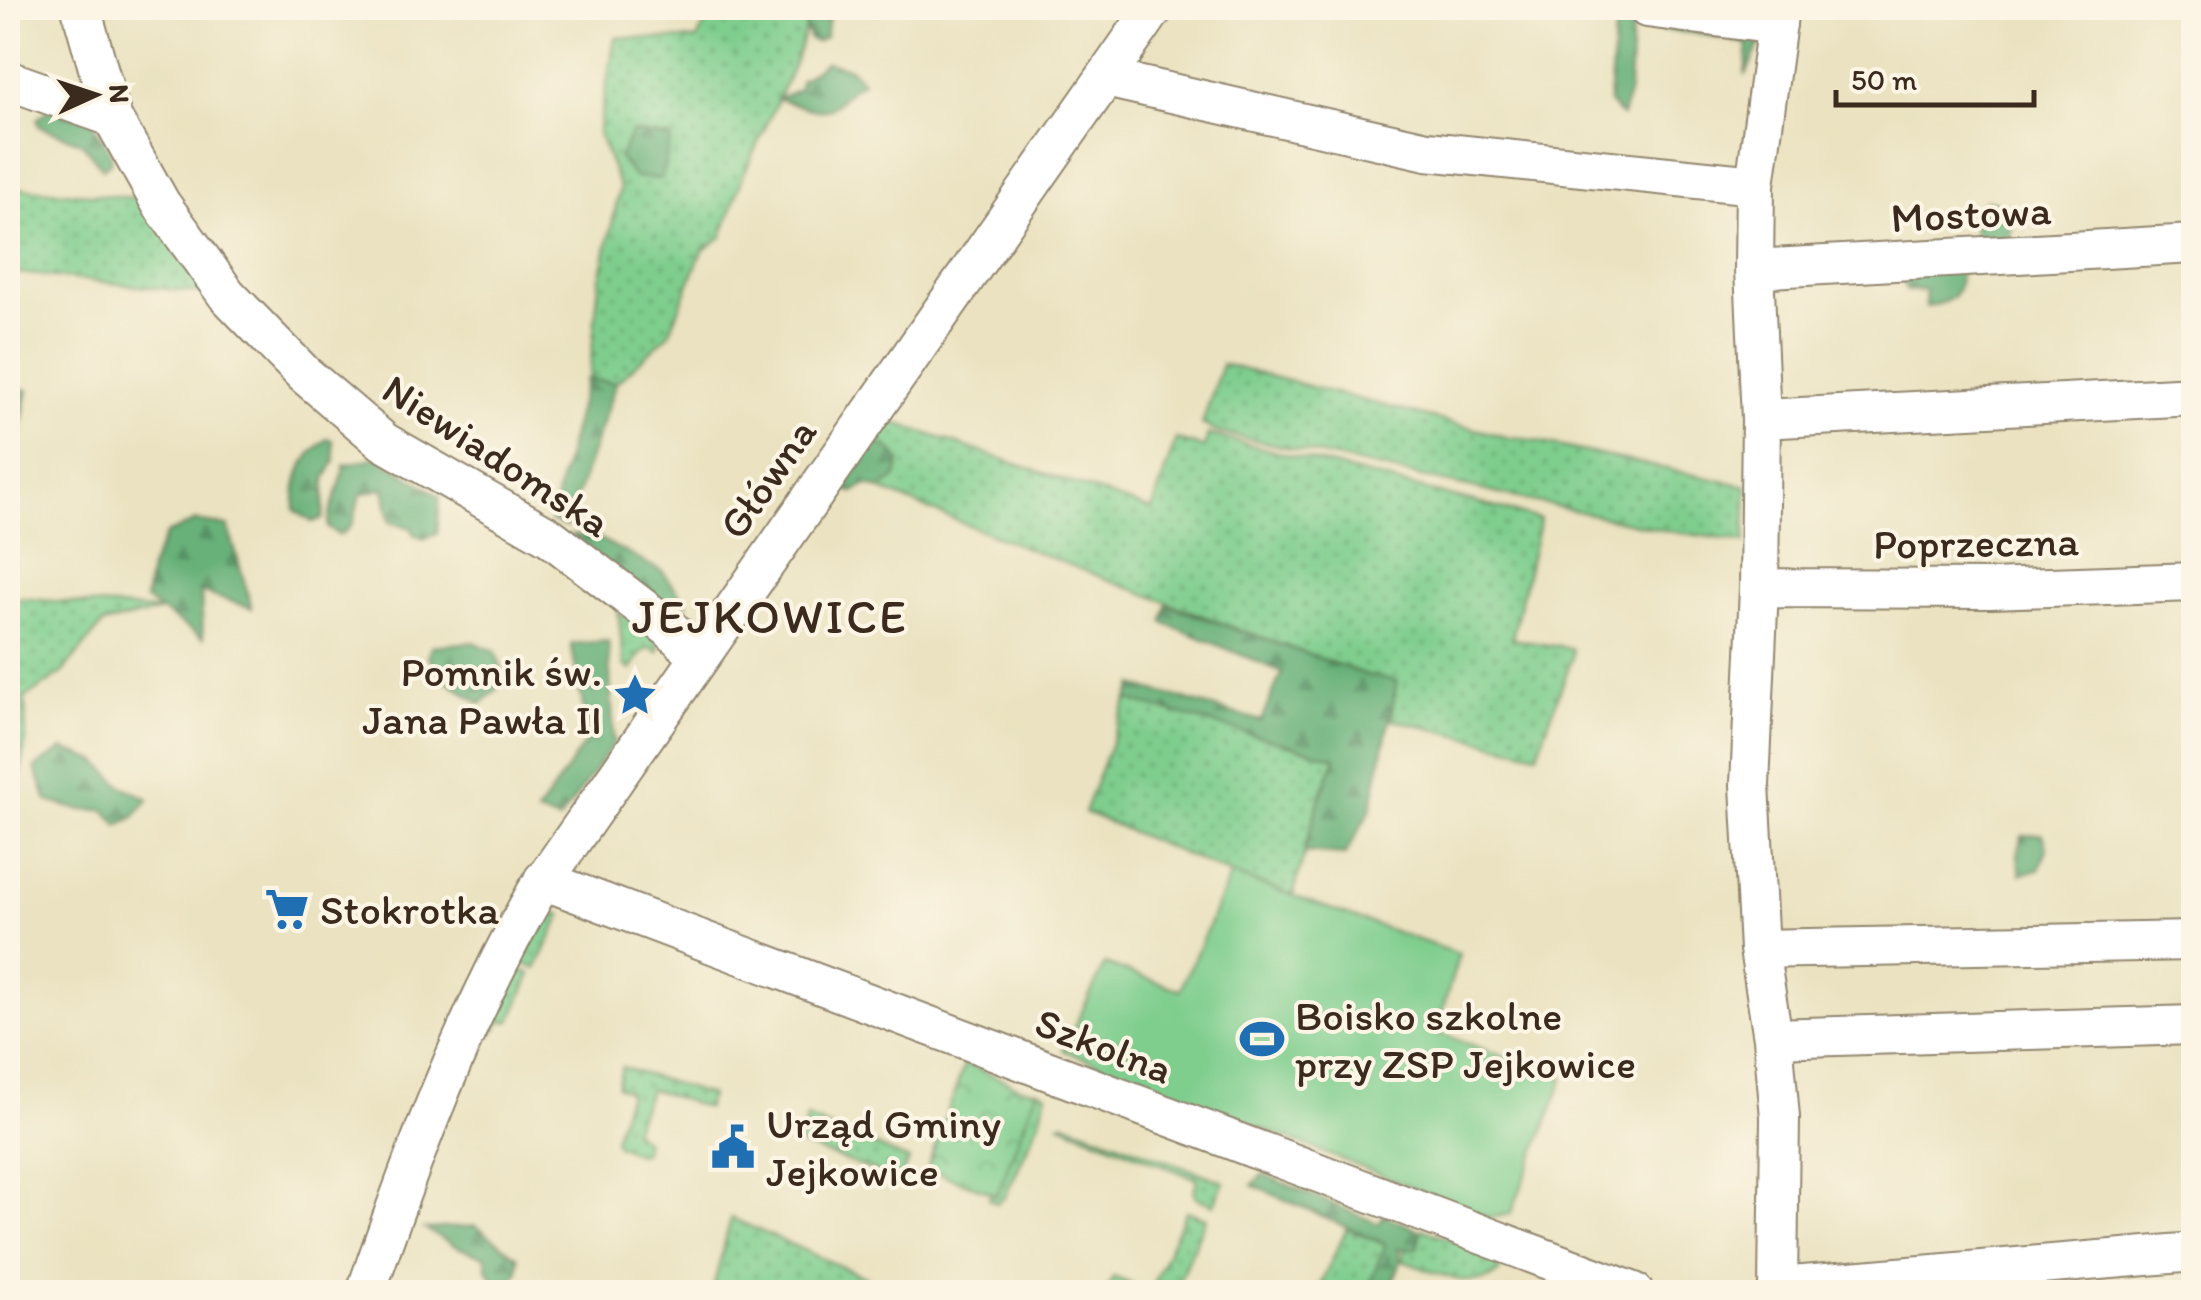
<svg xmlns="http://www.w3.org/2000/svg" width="2201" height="1300" font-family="Itim,sans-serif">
<defs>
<pattern id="grass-dots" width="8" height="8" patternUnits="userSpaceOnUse" patternTransform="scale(2.5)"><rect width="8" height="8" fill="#7fce8e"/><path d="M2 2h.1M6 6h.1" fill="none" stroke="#69a773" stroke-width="1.8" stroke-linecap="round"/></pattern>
<pattern id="forest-firs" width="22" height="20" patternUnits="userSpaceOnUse" patternTransform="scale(2.5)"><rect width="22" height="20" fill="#67b179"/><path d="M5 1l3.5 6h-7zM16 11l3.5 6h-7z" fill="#569063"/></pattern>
<pattern id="park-crowns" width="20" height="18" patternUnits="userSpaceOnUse" patternTransform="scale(2.5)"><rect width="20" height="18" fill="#7fce8e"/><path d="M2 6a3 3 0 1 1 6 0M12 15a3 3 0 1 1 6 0" fill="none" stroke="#69a773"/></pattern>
</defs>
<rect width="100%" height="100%" fill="#fcf5e5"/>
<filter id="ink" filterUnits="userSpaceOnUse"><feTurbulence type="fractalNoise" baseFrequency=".01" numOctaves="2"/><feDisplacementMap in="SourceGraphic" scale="20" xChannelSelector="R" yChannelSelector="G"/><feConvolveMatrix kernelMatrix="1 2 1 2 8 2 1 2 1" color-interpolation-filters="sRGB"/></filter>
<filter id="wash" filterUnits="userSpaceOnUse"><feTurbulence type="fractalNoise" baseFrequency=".0048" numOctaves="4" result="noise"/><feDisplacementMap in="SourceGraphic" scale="40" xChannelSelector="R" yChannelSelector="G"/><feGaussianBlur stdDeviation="2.25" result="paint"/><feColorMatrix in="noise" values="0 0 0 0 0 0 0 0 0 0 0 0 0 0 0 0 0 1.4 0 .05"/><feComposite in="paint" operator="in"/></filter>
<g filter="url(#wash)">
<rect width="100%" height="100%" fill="#eae2c0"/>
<!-- grass -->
<path fill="url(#grass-dots)" stroke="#5d7c56" stroke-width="2.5" d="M712,8H813L794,64L743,176L722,237L702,251L669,334L616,383L589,379L599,283L620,188L598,133L615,37L697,40Z
M8,187L146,199L210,294L8,272Z
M1222,364L1514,439L1515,437L1747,486L1745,542L1663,530L1217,432L1202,424Z
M890,421L1152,510L1176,439L1204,448L1208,434L1540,519L1512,639L1572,649V658L1537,754L1391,719L1396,681L1367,675C1193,614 1021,548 850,477Z
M21,598L162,611L103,624L61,674L25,698L26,736L20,776L8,770V599Z
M618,612L654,637L660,648L658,652L651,648L642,652L631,670L624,665Z
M1128,699L1337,758L1320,797L1293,895L1231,874L1084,812Z
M553,912L562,915L536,969L522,962L544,918Z
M518,968L531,974L511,1021L500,1022L492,1035L488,1034Z
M622,1067L710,1095L706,1108L650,1089L633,1130L645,1141L644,1152L637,1154L617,1145L614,1139L629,1092L617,1086Z
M1037,1090L1047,1094L1040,1120L1005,1197L997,1203L989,1199L991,1193L997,1195Z
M807,1118L909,1160L899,1180L798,1144Z
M1064,1122L1224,1182L1214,1205L1197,1198L1194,1192L1197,1179L1060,1124Z
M1186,1211L1206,1218L1174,1292H1115L1107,1289L1113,1277L1150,1291Z
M731,1218L867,1278L862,1292H712Z
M1347,1228L1386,1245L1367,1292H1317Z
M1423,1229L1492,1255L1500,1271C1476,1295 1431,1270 1403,1261L1404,1249Z"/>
<!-- forest -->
<path fill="url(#forest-firs)" stroke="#516e4c" stroke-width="2.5" d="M809,8H831L825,37L817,42L810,40C805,28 804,19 809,8Z
M1621,11L1752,26L1760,43L1745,76L1748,44L1695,33L1632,28L1629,91L1622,116L1609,103L1614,37Z
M826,62L850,68L863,82C848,87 842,103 829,109C816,114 791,102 778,99L799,89L800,81Z
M52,108L92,121L111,154V162L103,169L82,143L39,126L37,119Z
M632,132L671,138L661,179L634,177L619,158Z
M1985,200L2003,204L2013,211L2010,238L1982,241L1975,234L1973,218Z
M1960,268C1961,296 1953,302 1926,307L1925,290L1907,291L1899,272Z
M586,379L616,383L566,527L550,521Z
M8,387L28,390L15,455L8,454Z
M327,439L333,440L335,461L325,479L323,518L312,522L295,510C294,479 301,458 327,439Z
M875,444C887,445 895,451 900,462L896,478L880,489L867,485L853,492L846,489L843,474L860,465L866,449Z
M378,457L440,496L437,534L424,539L414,535L412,528L390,522L384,488L361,494C353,513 359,525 339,535L328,528C329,505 342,488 344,465Z
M196,521L228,526L252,608L201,592L203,638L145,600L150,568L166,534Z
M572,535L596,537L663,572L687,604L658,608Z
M1167,605L1367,675L1397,681L1371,809L1345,855L1304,852L1320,797L1336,758L1128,700L1134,685L1261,721L1282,672L1163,622Z
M608,641L614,743L559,821L537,813L589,737L571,644Z
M473,642L495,651L506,680L481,704L443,678L428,656L431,646Z
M63,749L97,761L121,785L149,799L133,818L118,825L105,810H79L47,801L35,768Z
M2043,834L2047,849L2039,870L2021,874L2018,855L2022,836Z
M1263,1174L1379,1224L1384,1215L1421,1231L1417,1248L1398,1249L1401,1261L1389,1292H1367L1385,1244L1252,1185Z
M476,1226L518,1257V1272L511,1282L494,1280L487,1269L486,1257L457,1247L425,1229Z"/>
<!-- park -->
<path fill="url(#park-crowns)" stroke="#5d7c56" stroke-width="2.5" d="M965,1063L1022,1088L1037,1090L997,1195L927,1169Z"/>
<!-- pitch -->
<path fill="#7fce8e" stroke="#5d7c56" stroke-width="2.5" d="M1231,874L1459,954L1436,1032L1564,1078L1511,1214L1490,1218L1063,1050L1105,964L1180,990Z"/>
</g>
<g filter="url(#ink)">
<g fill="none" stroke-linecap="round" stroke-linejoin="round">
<!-- minor casing -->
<g stroke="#92866f" stroke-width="42">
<path id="minor" d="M81,8L112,117L161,204L227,295L304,374L384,442L550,537L669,628L698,656
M1647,8L1777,25
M1107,75L1119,81L1427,151L1755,185
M8,80L112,117
M1754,269L2194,244
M1761,419L2194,396
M1759,588L1990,589L2194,582
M543,880L1634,1292
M1759,949L2194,941
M1773,1038L2194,1025
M1779,1287L2194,1252
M366,1292C413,1155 465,1016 538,889L1154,8
M1778,1292L1780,1117L1773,1038L1759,949L1750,785L1759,588L1761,419L1754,269L1755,185L1779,8"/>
</g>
<!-- minor -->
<use href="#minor" stroke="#fff" stroke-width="38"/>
</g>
</g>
<!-- icons -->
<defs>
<g id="sight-bare" transform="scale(3.45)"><path d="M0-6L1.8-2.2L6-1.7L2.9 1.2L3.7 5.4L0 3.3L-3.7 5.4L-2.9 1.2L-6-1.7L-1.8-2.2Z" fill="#1f6fb2" stroke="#fcf5e5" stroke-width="2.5" paint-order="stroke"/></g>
<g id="supermarket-bare" transform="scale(3.45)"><path d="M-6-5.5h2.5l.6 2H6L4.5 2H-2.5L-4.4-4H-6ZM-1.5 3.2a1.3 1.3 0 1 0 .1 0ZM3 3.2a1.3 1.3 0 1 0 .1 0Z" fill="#1f6fb2" stroke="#fcf5e5" stroke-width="2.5" paint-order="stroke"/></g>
<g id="stadium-bare" transform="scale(3.45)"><path d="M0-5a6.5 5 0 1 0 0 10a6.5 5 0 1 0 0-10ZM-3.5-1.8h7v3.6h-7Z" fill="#1f6fb2" stroke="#fcf5e5" stroke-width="2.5" paint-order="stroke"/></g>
<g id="civic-bare" transform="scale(3.45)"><path d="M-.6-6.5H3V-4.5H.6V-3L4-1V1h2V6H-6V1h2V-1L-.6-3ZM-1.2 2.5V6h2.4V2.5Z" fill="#1f6fb2" stroke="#fcf5e5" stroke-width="2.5" paint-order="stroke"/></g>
</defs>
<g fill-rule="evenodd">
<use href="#sight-bare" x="635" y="695"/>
<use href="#supermarket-bare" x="287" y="909"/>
<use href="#stadium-bare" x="1262" y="1039"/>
<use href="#civic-bare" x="733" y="1147"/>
</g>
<g text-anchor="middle" stroke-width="8" stroke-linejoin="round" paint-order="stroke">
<!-- street labels -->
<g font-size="42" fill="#3b2a1e" stroke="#fcf5e5">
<text transform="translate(1971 213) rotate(-3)" y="15">Mostowa</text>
<text transform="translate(497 455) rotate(33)" y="15">Niewiadomska</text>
<text transform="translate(767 478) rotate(-55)" y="15">Główna</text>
<text transform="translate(1976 542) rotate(-1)" y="15">Poprzeczna</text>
<text transform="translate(1104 1045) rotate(21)" y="15">Szkolna</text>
</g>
<!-- poi labels -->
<g font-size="42" fill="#3b2a1e" stroke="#fcf5e5" text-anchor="start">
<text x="602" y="686" text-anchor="end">Pomnik św.<tspan x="602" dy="48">Jana Pawła II</tspan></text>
<text x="320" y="924">Stokrotka</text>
<text x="1295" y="1030">Boisko szkolne<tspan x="1295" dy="48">przy ZSP Jejkowice</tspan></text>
<text x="766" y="1138">Urząd Gminy<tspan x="766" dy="48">Jejkowice</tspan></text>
</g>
<!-- quarter labels -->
<g font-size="48" letter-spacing="2.5" fill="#3b2a1e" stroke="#fcf5e5">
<text x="770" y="633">JEJKOWICE</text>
</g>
</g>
<!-- margin -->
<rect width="2201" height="1300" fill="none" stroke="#fcf5e5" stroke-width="40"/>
<!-- north arrow -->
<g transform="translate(95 95) rotate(87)" stroke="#fcf5e5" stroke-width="8" paint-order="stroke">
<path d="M0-8L18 38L0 25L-18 38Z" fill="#3b2a1e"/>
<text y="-15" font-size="28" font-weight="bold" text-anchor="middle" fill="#3b2a1e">N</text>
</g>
<!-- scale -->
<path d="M1836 90v15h198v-15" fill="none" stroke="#3b2a1e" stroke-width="5"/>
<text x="1851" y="90" font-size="30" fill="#3b2a1e" stroke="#fcf5e5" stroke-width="8" paint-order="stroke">50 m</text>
</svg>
